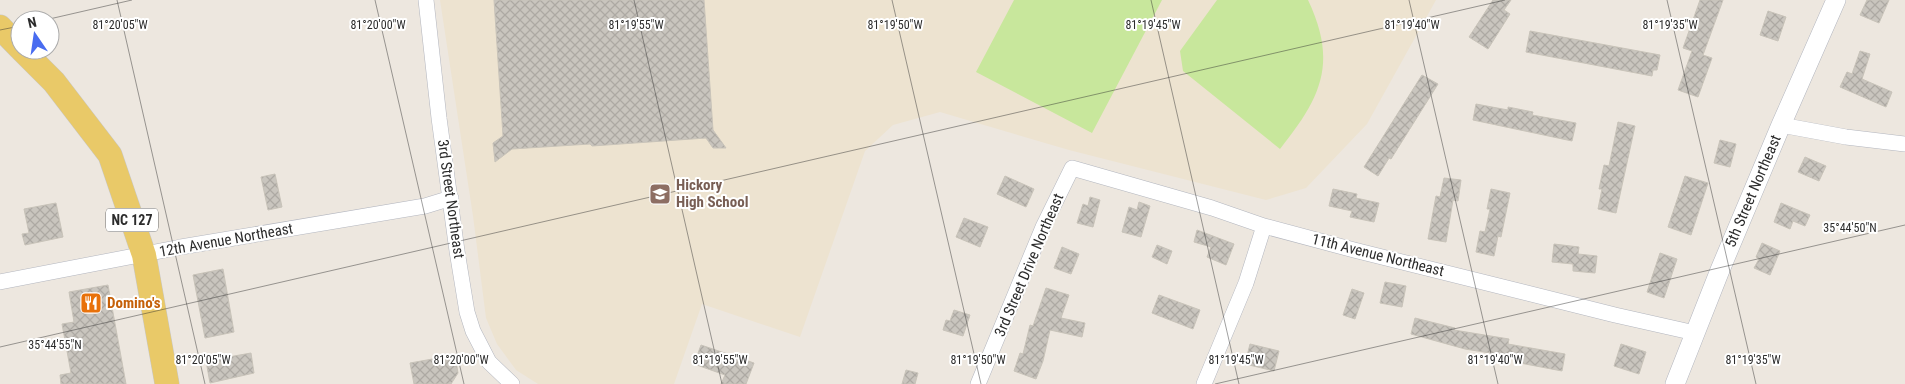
<svg xmlns="http://www.w3.org/2000/svg" width="1905" height="384" font-family="'Roboto Condensed',sans-serif">
<defs>
<pattern id="building-cross-hatch" width="8" height="8" patternUnits="userSpaceOnUse" patternTransform="scale(1.25)"><rect width="8" height="8" fill="#c9c5be"/><path d="M0 0l8 8M0 8l8-8" fill="none" stroke="#ada9a3"/></pattern>
</defs>
<rect width="100%" height="100%" fill="#ede7df"/>
<!-- education -->
<path fill="#ede3d0" d="M440,0H1436L1367,124L1306,188L1266,200L1069,150L940,112L893,125L865,151L800,337L702,304L674,384H538L516,370L497,344L486,318L473,216Z"/>
<!-- pitch -->
<path fill="#c8e79c" d="M1014,0H1162L1092,133L976,72Z
M1217,0H1308C1338,63 1321,98 1280,149L1183,71L1180,51Z"/>
<!-- building -->
<path fill="url(#building-cross-hatch)" stroke="#c8c3b9" d="M494,0H704L713,130L726,148H713L706,138L592,146L590,144L512,149L495,162L493,143L503,136Z
M1493,0H1511L1504,10L1510,14L1488,49L1469,37Z
M1700,0H1723L1703,55L1712,58L1698,97L1678,90L1692,51L1683,48Z
M1867,0H1889L1879,23L1860,15Z
M1768,11L1786,17L1778,41L1760,35Z
M1530,31L1660,55L1657,70H1653L1652,76L1526,52Z
M1860,51L1870,54L1862,79L1892,92L1886,107L1840,87L1847,72L1852,74Z
M1422,75L1438,84L1391,159L1389,158L1378,176L1364,167Z
M1476,104L1508,110V107L1533,112L1532,115L1576,123L1572,141L1473,120Z
M1618,122L1635,126L1616,213L1598,209L1602,189H1599L1604,165L1609,166Z
M1720,140L1736,144L1730,167L1714,163Z
M1805,157L1826,166L1819,181L1798,172Z
M275,174L282,207L268,210L261,177Z
M1005,176L1034,189L1026,207L997,194Z
M1685,176L1708,183L1691,235L1668,227Z
M1444,178L1461,180L1458,201L1453,200L1446,242L1428,239L1436,196L1440,197Z
M1333,189L1357,194L1356,198L1379,203L1374,222L1350,217L1352,211L1329,206Z
M1491,189L1510,193L1501,237L1498,236L1494,256L1476,252L1480,231L1485,232L1490,209H1487Z
M1090,197L1100,200L1093,227L1077,223L1083,204L1088,206Z
M1139,202L1150,206L1141,237L1122,232L1129,207L1137,210Z
M56,203L63,237L25,245L22,234L29,233L24,209Z
M1781,203L1810,215L1805,226L1793,221L1790,229L1774,222Z
M964,218L988,227L980,247L956,237Z
M1197,230L1234,244L1226,265L1207,257L1211,247L1194,242Z
M1762,243L1780,251L1770,275L1754,268L1759,259L1756,257Z
M1554,244L1579,247L1578,254L1597,256L1595,273L1573,271V264L1552,262Z
M1157,245L1172,251L1167,264L1152,257Z
M1062,247L1079,254L1071,274L1054,268Z
M1660,253L1677,259L1664,298L1647,292Z
M223,269L234,332L205,338L193,275Z
M1385,282L1406,286L1402,307L1380,303Z
M108,285L126,384H61L60,375L71,373L62,324L74,322L69,292Z
M1046,288L1069,295L1061,318L1085,323L1082,337L1050,330L1043,361L1036,379L1014,371L1020,353L1023,354L1030,325L1033,326Z
M1352,289L1364,293L1355,319L1343,315Z
M1159,295L1200,310L1193,329L1152,313Z
M954,310L970,315L963,336L943,330L946,320L950,321Z
M1415,318L1455,328L1454,330L1509,339L1508,344L1565,354L1562,371L1520,363L1521,358L1465,349L1411,334Z
M1250,344L1279,351L1274,371L1245,364Z
M1621,344L1646,352L1639,374L1614,366Z
M701,345L754,363L746,384H721L725,375L694,364Z
M251,353L254,373L210,383L206,361Z
M455,355L458,373L451,384H414L410,363Z
M906,370L918,373L915,384H902Z"/>
<g fill="none" stroke-linecap="round" stroke-linejoin="round">
<!-- minor casing -->
<g stroke="#b3b6bf" stroke-width="16">
<path id="minor" d="M426,0L439,118L457,251L467,312L473,331L489,362L512,384
M1781,125L1846,137L1905,144
M0,282L181,247L425,206L451,198
M978,384L1043,227L1072,168L1212,208L1264,226L1354,250L1615,315L1695,333
M1204,384L1246,283L1264,226"/>
</g>
<!-- tertiary casing -->
<g stroke="#b3b6bf" stroke-width="20">
<path id="tertiary" d="M1675,384L1720,270L1781,125L1836,0"/>
</g>
<!-- primary casing -->
<g stroke="#c8c8c8" stroke-width="25">
<path id="primary" d="M0,27L20,48
M22,50L54,82L110,155L144,255L167,384"/>
</g>
<!-- minor -->
<use href="#minor" stroke="#fff" stroke-width="15"/>
<!-- tertiary -->
<use href="#tertiary" stroke="#fff" stroke-width="19"/>
<!-- primary -->
<use href="#primary" stroke="#e9c968" stroke-width="24"/>
</g>
<!-- ticks -->
<path fill="none" stroke="#2c2c2c" stroke-width="1" stroke-opacity="0.45" d="M117,0L205,384M375,0L464,384M634,0L722,384M892,0L981,384M1151,0L1239,384M1409,0L1498,384M1667,0L1756,384M45,20L132,0M0,30L20,26M0,347L1505,0M1215,384L1905,225"/>
<!-- icons -->
<defs>
<g id="school-square" transform="scale(1.125)"><rect x="-9" y="-9" width="18" height="18" rx="4" fill="#8d6e63" stroke="#fff"/><path d="M0-5L7-2L0 1L-7-2ZM-4 1L0 2.5L4 1V4Q0 6-4 4Z" fill="#fff"/></g>
<g id="restaurant-square" transform="scale(1.125)"><rect x="-9" y="-9" width="18" height="18" rx="4" fill="#e8710a" stroke="#fff"/><path d="M-5-6h1v4h1v-4h1v4h1v-4h1v5L-1.5 .5V6h-2V.5L-5-1ZM5-6V6H3V1.5H1.5Q1.5-4 5-6Z" fill="#fff"/></g>
</defs>
<g fill-rule="evenodd">
<use href="#school-square" x="660" y="194"/>
<use href="#restaurant-square" x="91" y="303"/>
</g>
<g text-anchor="middle" stroke-width="4" stroke-linejoin="round" paint-order="stroke">
<!-- shield labels -->
<rect fill="#fff" stroke="#6b6b6b" stroke-width="1" x="106" y="208.5" width="52" height="23" rx="4"/>
<g font-size="14" font-weight="bold" fill="#2c2c2c">
<text x="132" y="225">NC 127</text>
</g>
<!-- education labels -->
<g font-size="15" font-weight="bold" fill="#785e54" stroke="#fff" text-anchor="start">
<text x="676" y="190">Hickory<tspan x="676" dy="17">High School</tspan></text>
</g>
<!-- street labels -->
<g font-size="15" fill="#2c2c2c" stroke="#fff">
<text transform="translate(1753 191) rotate(-67)" y="5">5th Street Northeast</text>
<text transform="translate(451 199) rotate(82)" y="5">3rd Street Northeast</text>
<text transform="translate(226 240) rotate(-10)" y="5">12th Avenue Northeast</text>
<text transform="translate(1378 255) rotate(14)" y="5">11th Avenue Northeast</text>
<text transform="translate(1029 265) rotate(-67)" y="5">3rd Street Drive Northeast</text>
</g>
<!-- food labels -->
<g font-size="15" font-weight="bold" fill="#c56008" stroke="#fff" text-anchor="start">
<text x="107" y="308">Domino's</text>
</g>
</g>
<g font-size="12" text-anchor="middle" fill="#2c2c2c" stroke="#fff" stroke-width="4" stroke-linejoin="round" paint-order="stroke">
<text x="120" y="29">81°20'05"W</text>
<text x="378" y="29">81°20'00"W</text>
<text x="636" y="29">81°19'55"W</text>
<text x="895" y="29">81°19'50"W</text>
<text x="1153" y="29">81°19'45"W</text>
<text x="1412" y="29">81°19'40"W</text>
<text x="1670" y="29">81°19'35"W</text>
<text x="1850" y="232">35°44'50"N</text>
<text x="55" y="349">35°44'55"N</text>
<text x="203" y="364">81°20'05"W</text>
<text x="461" y="364">81°20'00"W</text>
<text x="720" y="364">81°19'55"W</text>
<text x="978" y="364">81°19'50"W</text>
<text x="1236" y="364">81°19'45"W</text>
<text x="1495" y="364">81°19'40"W</text>
<text x="1753" y="364">81°19'35"W</text>
</g>
<!-- north arrow -->
<g transform="translate(35 35) rotate(347)"><circle r="24" fill="#ffffff" stroke="#ababab"/>
<path d="M0-4L9 19L0 12L-9 19Z" fill="#496cf0"/>
<text y="-8" font-size="14" font-weight="bold" text-anchor="middle" fill="#2c2c2c">N</text>
</g>
</svg>
